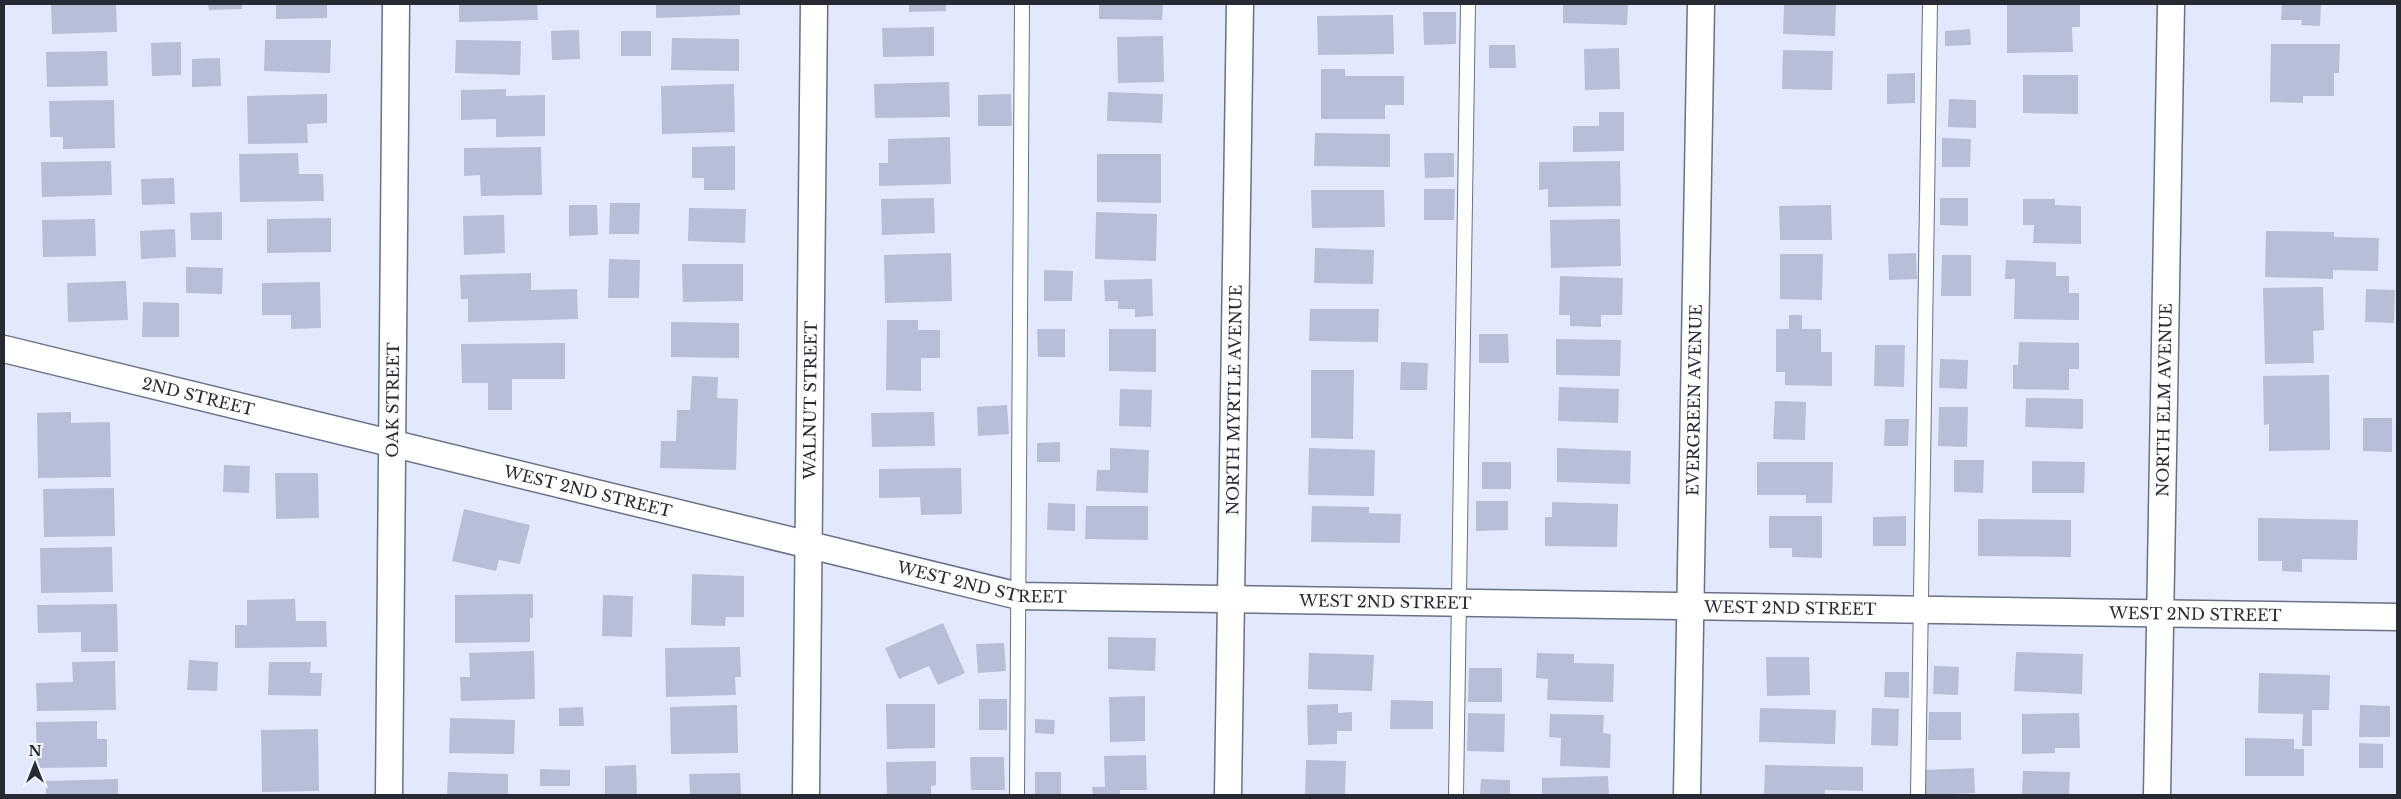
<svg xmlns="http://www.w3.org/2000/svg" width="2401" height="799" font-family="'Libre Baskerville',serif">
<rect width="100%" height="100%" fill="#e3e9fd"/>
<!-- building -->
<path fill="#b7bed7" d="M51,4H116L117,32L52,34Z
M208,4H242V9L209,10Z
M276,4H327V18L276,19Z
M459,4H537L538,20L459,22Z
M656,4H740V15L656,18Z
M909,4H946V11L909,12Z
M1099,4H1163L1162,20L1099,19Z
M1563,4H1628L1627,25L1563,23Z
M1784,4H1836L1835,36L1783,34Z
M2007,4H2080V27H2072L2073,52L2007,53Z
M2282,4H2321L2320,26L2301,25L2302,20H2281Z
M1423,12H1456V44L1424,45Z
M1393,15L1394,54L1318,55L1317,16Z
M934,27V56L883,57L882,28Z
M1970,29L1971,45L1945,46V31Z
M579,30L580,59L552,60L551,31Z
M621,31H651V56H621Z
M1163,36L1164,82L1118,83L1117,37Z
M672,38L739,39V71L671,70Z
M265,40H331L330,73L264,71Z
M456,40L521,41L520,75L455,73Z
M181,42V75L152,76L151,43Z
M2271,44H2340L2339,73H2334V96H2303V103L2270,102Z
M1489,45H1515L1516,68H1489Z
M1619,48L1620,89L1585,90L1584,49Z
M1783,50L1833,51L1832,90L1782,89Z
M107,51L108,86L47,87L46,52Z
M220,58L221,86L192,87V59Z
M1321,69H1345V76H1404V105H1385V119H1321Z
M1915,73V103L1887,104V74Z
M2023,75H2078V114L2023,113Z
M949,82L950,117L875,118L874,84Z
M734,84L735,132L662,134L661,86Z
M506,89V96L545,95V136L496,137V119L461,120V90Z
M1108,92L1163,94L1162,123L1107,121Z
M327,94V123L307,124L308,143L248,144L247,96Z
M1011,94L1012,126H978V95Z
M1949,99L1976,100V128L1948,127Z
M114,100L115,148L63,149V137H50L49,101Z
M1599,112H1624V151L1573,152V126H1599Z
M1315,133L1390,134V167L1314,166Z
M950,137L951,184L879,186V163H888V139Z
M1942,138L1971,139L1970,167H1942Z
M735,146V190H704V178H692V147Z
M541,147L542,195L481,196L480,175L464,176V148Z
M298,153L299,174H323L324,201L240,202L239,154Z
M1424,153H1454V177L1425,178Z
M1097,154H1161V203L1097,202Z
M111,161L112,195L42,197L41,162Z
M1620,161L1621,206L1548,207V189L1539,190V162Z
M174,178L175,204L142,205L141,179Z
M1424,189H1455L1454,220H1424Z
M1311,190H1384L1385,227L1312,228Z
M934,198L935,233L882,235L881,199Z
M1940,198H1968V226L1940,225Z
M2023,199H2055V205L2081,206V244L2033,243L2034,225H2023Z
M610,203H640L639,234H609Z
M569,205H597L598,235L569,236Z
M1831,205L1832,240H1780L1779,206Z
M689,208L746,209L745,243L688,241Z
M222,212V240H191L190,213Z
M1096,212L1157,214L1156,261L1095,259Z
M504,215L505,253L464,255L463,216Z
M331,218V252L267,253V219Z
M95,219L96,256L43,257L42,220Z
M1620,219L1621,266L1551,268L1550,220Z
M175,229L176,257L141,259L140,231Z
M2266,231L2334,232V237L2379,238L2378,271L2333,270V279L2265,277Z
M1315,248L1374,250L1373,284L1314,283Z
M951,253L952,301L885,303L884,255Z
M1916,253L1917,279L1889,280L1888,254Z
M1780,254H1823L1822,300L1780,299Z
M1942,255H1971V296H1941Z
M609,259L640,260L639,298H608Z
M2006,260L2056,262V276H2069V293H2079V320L2014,319L2015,279H2005Z
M682,264H743V301L683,302Z
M186,267L223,268L222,294L186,293Z
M1044,270L1073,271L1072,301H1044Z
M531,273V290L577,289L578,319L468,322V299H461L460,275Z
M1560,276L1623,278L1622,315H1601V327L1570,326V315H1559Z
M1152,279L1153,316L1135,317V309H1118V301H1105L1104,280Z
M126,281L128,320L68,322L67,283Z
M320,282L321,328L291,329V315H262V283Z
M2323,287L2324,330L2313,331L2314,363L2265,364L2263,288Z
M2366,289L2395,290L2394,323L2365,322Z
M143,302L179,303V337H142Z
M1310,309H1379L1378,342L1309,341Z
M1789,315H1802V329H1821V352H1832V386L1785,385V372H1776V329H1789Z
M887,320H918V330H940V358H921V391L886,390Z
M671,322L739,323V358L671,357Z
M1037,329H1065V357H1038Z
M1109,329H1156V372L1109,371Z
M1479,334H1508L1509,363H1479Z
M1556,339L1621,340L1620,376L1556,375Z
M2019,342L2079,343V369H2069V390L2013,389V365H2018Z
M565,343V379H512V410H488V383H462L461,344Z
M1875,345H1905L1904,387L1874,386Z
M1940,359L1968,360L1967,389L1939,388Z
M1401,362L1428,363L1427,390H1400Z
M1311,370H1354L1353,439L1311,438Z
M2329,375L2330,450L2269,451V424L2264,425L2263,376Z
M692,376L718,377L717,398L738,399L736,470L660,468L661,441H676L677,410H690Z
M1559,387L1619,389L1618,423L1558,421Z
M1120,389L1152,390L1151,427L1119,426Z
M2026,398L2083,399V429L2025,427Z
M1775,401L1806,402L1805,440L1773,439Z
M1007,405L1009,434L978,436L977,407Z
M1939,407H1968L1967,447L1938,446Z
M71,412V423L110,422L111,477L38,478L37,413Z
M934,412L935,446L872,447L871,413Z
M2363,418H2392V452L2363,451Z
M1885,419H1909L1908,446H1884Z
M1060,442V462H1037V443Z
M1110,448L1149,450L1148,493L1096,491L1097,470H1110Z
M1309,448L1375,450L1374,496L1308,495Z
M1557,448L1631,451L1630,484L1557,482Z
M1954,460H1984L1983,493L1954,492Z
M2032,461L2085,462L2084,493H2032Z
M1482,462H1511V489H1482Z
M1757,462H1833L1832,503H1806V495H1757Z
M224,465L250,466L249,493L223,492Z
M961,468L962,514L921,515L920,497L879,498V469Z
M275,473H318L319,518L276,519Z
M114,488L115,536L44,537L43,489Z
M1476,501H1508V530L1476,531Z
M1552,502L1618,504L1617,547L1545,546V517H1552Z
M1048,503L1075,504V531L1047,530Z
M1086,506H1148V540L1085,539Z
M1312,506L1369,507V513L1401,514L1400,543L1311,542Z
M464,509L530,525L520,564L499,560L496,571L452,561Z
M1769,516H1822V558L1792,557V548H1769Z
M1906,516V546H1873V517Z
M2258,518L2358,520L2357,560L2302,559V572L2282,571V561H2258Z
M1978,519L2071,520V557L1978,556Z
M112,547L113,592L41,593L40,548Z
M692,574L744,576V617H726L725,626L691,625Z
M533,594V618H530V642L455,643V595Z
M603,595L633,596L632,637L602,636Z
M295,599L296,621H326L327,647L235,648V625H247V600Z
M117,604L118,652H81V632L38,633L37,605Z
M943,623L965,673L938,685L929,666L899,679L885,648Z
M1108,637L1156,638L1155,671L1108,669Z
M1004,643L1006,671L978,673L976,644Z
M740,647L741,677H735L736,695L666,697L665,648Z
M534,651L535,699L461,701L460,677H470L469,653Z
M2016,652L2083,654L2082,694L2014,691Z
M1309,653L1374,655L1372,691L1308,689Z
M1537,653L1574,654V663L1614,664L1613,702L1547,700L1548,679L1536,678Z
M1766,657H1809L1810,695L1767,696Z
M189,660L218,662L217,691L187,690Z
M115,661L116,710L37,711L36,683L73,682L72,662Z
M269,662H311L310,673H322L321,696L268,695Z
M1934,666L1959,667L1958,695L1933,694Z
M1469,668H1502V702H1468Z
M1885,672H1909V698L1884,697Z
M2259,673L2330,675L2329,710H2312V746H2302L2303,714L2258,713Z
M1145,696V741L1110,742L1109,697Z
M979,699H1007V730H979Z
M1391,700L1433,701V729H1390Z
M886,704H935V748L887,749Z
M1338,704V713L1352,712V731H1337V744L1308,745L1307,705Z
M737,705L738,753L671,754L670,707Z
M2360,705L2390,706V737H2359Z
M583,707L584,726H559V708Z
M1760,708L1836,710L1835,744L1759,742Z
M1872,708L1899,709L1898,746L1871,745Z
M1929,712H1961V740H1928Z
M1468,713L1505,714L1504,752L1467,751Z
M2079,713L2080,748H2055V753L2022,754V714Z
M1550,714L1604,715L1603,733L1611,734L1610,768L1560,766L1561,738L1549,737Z
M450,718L515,720L514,754L449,753Z
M1035,719L1055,720L1054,734L1035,733Z
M97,721V739H107V767L37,768L36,722Z
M318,729L319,791L262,792L261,730Z
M2245,738L2294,739V749H2304V776H2245Z
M2359,743L2383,744V768H2359Z
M1146,755L1147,790H1120V795H1093L1092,787H1105L1104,756Z
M970,757H1004L1005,790H971Z
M1306,760L1346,761L1345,795H1305Z
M936,761V785L931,786V795H887L886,762Z
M636,765L637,795H605V766Z
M1765,765L1863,767V791L1825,790V795H1764Z
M1974,768L1975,793L1926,795L1925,770Z
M540,769L570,770V786H540Z
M2023,771L2070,772L2069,795H2022Z
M448,772L508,774V795H447Z
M1035,772H1061V795H1035Z
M740,773L741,795L690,794L689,774Z
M1608,776L1609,795H1542V778Z
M118,779V795H46V781Z
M1481,779L1510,780V795H1480Z"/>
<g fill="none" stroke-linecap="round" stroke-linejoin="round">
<!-- lane casing -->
<g stroke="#6a7086" stroke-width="16">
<path id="lane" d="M1017,795L1022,4
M1456,795L1468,4
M1918,795L1930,4"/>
</g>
<!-- street casing -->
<g stroke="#6a7086" stroke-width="29">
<g id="street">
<path id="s1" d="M4,349L1019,596L2397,617"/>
<path id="s2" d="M389,795L396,4"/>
<path id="s3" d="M806,795L814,4"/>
<path id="s4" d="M1228,795L1240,4"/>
<path id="s5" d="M1687,795L1701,4"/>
<path id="s6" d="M2157,795L2171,4"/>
</g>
</g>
<!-- lane -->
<use href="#lane" stroke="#fff" stroke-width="14"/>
<!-- street -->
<use href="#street" stroke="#fff" stroke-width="26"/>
</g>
<g text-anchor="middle" stroke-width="5" stroke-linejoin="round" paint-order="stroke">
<!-- street labels -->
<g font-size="16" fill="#272a33" stroke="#f5f7fc">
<text dy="6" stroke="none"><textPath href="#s1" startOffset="200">2ND STREET</textPath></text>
<text dy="6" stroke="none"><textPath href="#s3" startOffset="395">WALNUT STREET</textPath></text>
<text dy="6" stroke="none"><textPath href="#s4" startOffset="395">NORTH MYRTLE AVENUE</textPath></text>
<text dy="6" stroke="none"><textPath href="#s6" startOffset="395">NORTH ELM AVENUE</textPath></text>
<text dy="6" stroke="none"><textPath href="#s2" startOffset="395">OAK STREET</textPath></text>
<text dy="6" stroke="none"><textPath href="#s5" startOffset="395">EVERGREEN AVENUE</textPath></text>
<text dy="6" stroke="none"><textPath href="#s1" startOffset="601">WEST 2ND STREET</textPath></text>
<text dy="6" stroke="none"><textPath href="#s1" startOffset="1006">WEST 2ND STREET</textPath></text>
<text dy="6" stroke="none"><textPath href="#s1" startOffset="1411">WEST 2ND STREET</textPath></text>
<text dy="6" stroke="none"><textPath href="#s1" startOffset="1816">WEST 2ND STREET</textPath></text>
<text dy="6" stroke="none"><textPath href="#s1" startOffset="2221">WEST 2ND STREET</textPath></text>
</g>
</g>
<!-- border -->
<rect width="2401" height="799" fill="none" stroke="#272a33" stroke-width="10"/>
<!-- north arrow -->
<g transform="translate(35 764)" stroke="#f5f7fc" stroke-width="4" paint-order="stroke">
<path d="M0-4L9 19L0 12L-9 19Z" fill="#272a33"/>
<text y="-8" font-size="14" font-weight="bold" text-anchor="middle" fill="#272a33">N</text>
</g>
</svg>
